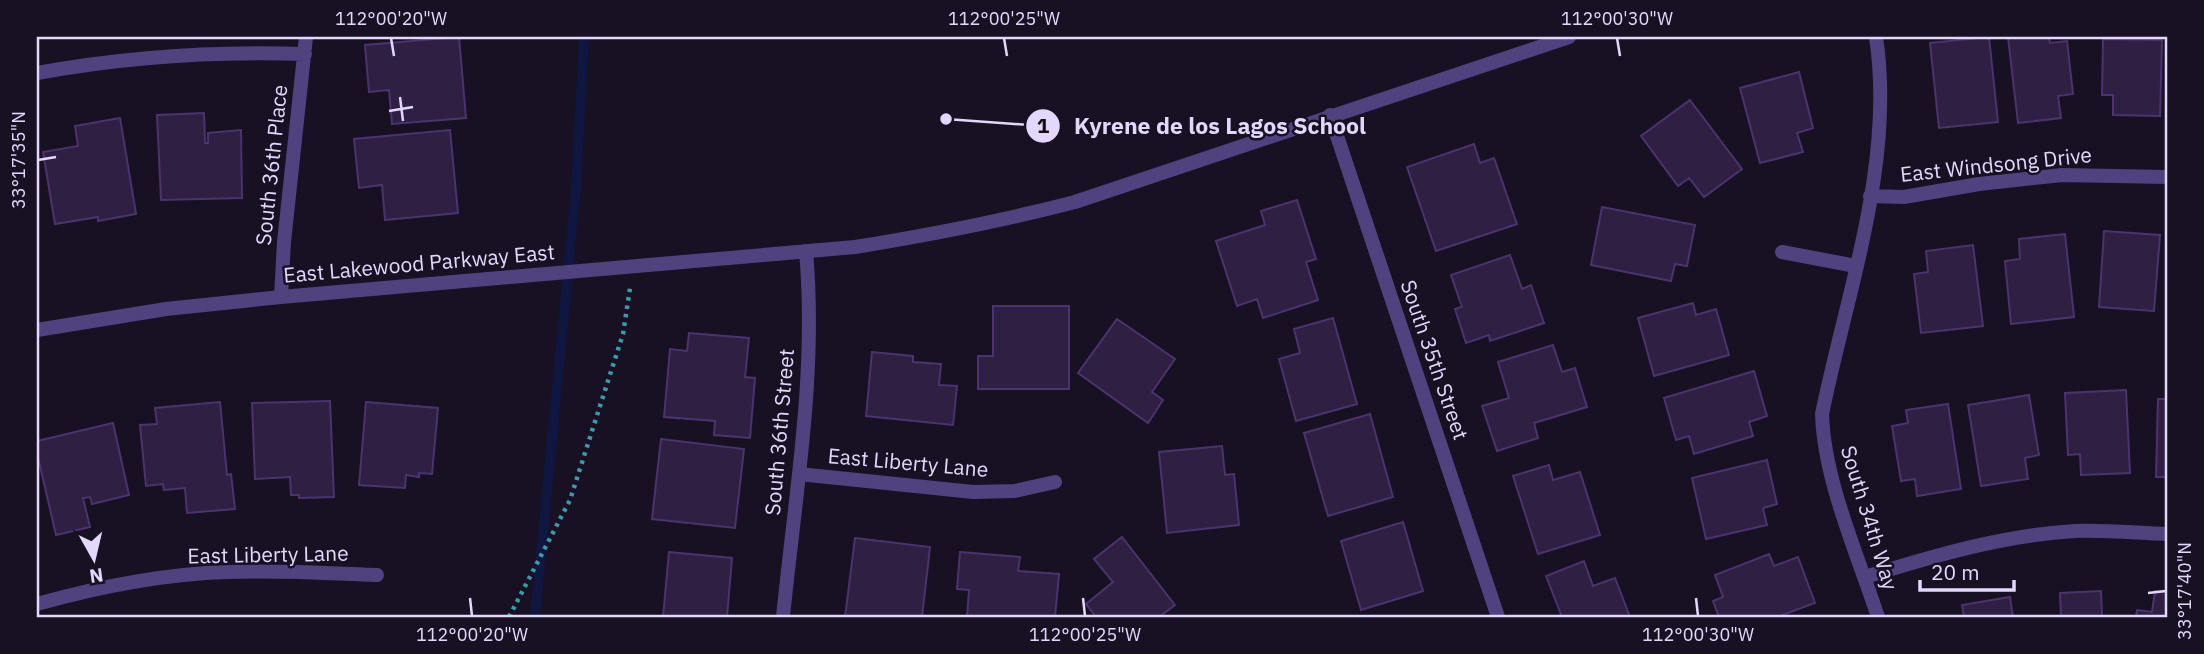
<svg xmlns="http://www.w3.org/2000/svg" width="2204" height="654" font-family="'IBM Plex Sans',sans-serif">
<rect width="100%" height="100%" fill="#181124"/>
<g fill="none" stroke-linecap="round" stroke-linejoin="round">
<!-- stream -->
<path stroke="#0f163f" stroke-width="10" d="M535,617L576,188L584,37"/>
</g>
<!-- building -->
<path fill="#2e1f43" stroke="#4b336d" stroke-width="2" d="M459,37L466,118L392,124L389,90L369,92L365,45Z
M1989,37L1998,122L1939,128L1930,43Z
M2008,37H2049L2050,43L2067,41L2073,94L2058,96L2061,118L2018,123Z
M2103,39L2162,40L2160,116L2113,115V95H2102Z
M1799,72L1813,128L1797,133L1803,152L1760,163L1740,88Z
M1690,100L1742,169L1704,197L1689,178L1678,186L1641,136Z
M204,113L205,143H208V133L241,130L242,198L161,200L157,115Z
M120,118L136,214L98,221V217L55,224L43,152L78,146L75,126Z
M450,130L458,213L385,220L382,185L359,188L354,139Z
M1474,144L1480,163L1494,158L1517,224L1436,251L1407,167Z
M1297,200L1316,259L1306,262L1318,300L1263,318L1257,299L1237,306L1216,241L1265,225L1261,211Z
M1602,207L1695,225L1687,266L1675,264L1671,281L1591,265Z
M2104,231L2160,235L2154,311L2099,307Z
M2065,234L2074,317L2011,324L2005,261L2020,259L2019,239Z
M1973,245L1983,326L1921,333L1914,274L1928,272L1926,251Z
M1510,255L1522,289L1531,285L1544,323L1490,341L1489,335L1466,343L1455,309L1462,307L1451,275Z
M1693,303L1696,315L1716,309L1729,355L1654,376L1638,318Z
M993,306H1069V389H978V356H993Z
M1333,318L1357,404L1296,421L1279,359L1300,353L1294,329Z
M1117,319L1175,359L1152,392L1163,400L1148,423L1078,373Z
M689,333L749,338L745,377L755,378L750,438L714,435L715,421L664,417L670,349L687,351Z
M1553,345L1562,372L1575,368L1587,407L1534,423L1538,438L1497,451L1482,406L1509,398L1498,362Z
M872,352L913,356V362L941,364L939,385L957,386L953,425L866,416Z
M1754,371L1767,416L1749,422L1753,436L1694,454L1689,436L1676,440L1664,398Z
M2126,390L2130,473L2081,475L2080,454L2068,455L2065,393Z
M2029,395L2039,455L2025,458L2028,479L1981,486L1968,405Z
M2158,399H2167V477H2156Z
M330,401L334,497L299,498V495H291L290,477L255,479L252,403Z
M220,402L227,475L231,474L235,509L187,513L185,488L164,490L163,484L146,486L140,425L157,424L155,408Z
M366,402L438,408L432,474L419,473V477L406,475L405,488L359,485Z
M1948,404L1961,489L1917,496L1915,479L1901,481L1892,426L1908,423L1906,410Z
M1370,414L1393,497L1328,516L1304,433Z
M113,423L129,495L92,504L90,497L83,498L90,527L56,535L37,453V441Z
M661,439L744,449L735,528L652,519Z
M1222,446L1225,475L1234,474L1239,525L1167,533L1159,452Z
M1767,460L1777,504L1763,508L1767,525L1706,539L1692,478Z
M1549,465L1553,480L1580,472L1600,535L1538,554L1513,476Z
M1403,522L1423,591L1361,610L1341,541Z
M1122,537L1175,605L1159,617H1096L1086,604L1113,582L1094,559Z
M855,538L930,547L922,617H845Z
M669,552L732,558L727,617H663Z
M960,552L1020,557L1018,571L1059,574L1055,617H967L969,590L957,589Z
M1769,554L1774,566L1798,557L1815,603L1777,617H1719L1713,601L1723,597L1715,575Z
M1584,561L1593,586L1615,578L1630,617H1562L1546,576Z
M2101,591L2102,617H2044H2061L2060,593Z
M2155,591L2167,592V617H2136L2137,610L2152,612Z
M2010,597L2013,617H1964L1962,605Z"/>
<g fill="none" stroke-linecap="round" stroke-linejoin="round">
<!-- path -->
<path stroke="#3b9bac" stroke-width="4.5" stroke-dasharray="3.5 5" stroke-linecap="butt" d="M509,617L570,500L623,334L630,288"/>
<!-- minor -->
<path stroke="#50417f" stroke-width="14" d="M1876,37C1895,162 1847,292 1822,414C1824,480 1857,553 1878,617
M37,73C125,57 216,51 305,54
M1330,115L1498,617
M1870,196L1904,197L1979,184L2062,175L2167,177
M1782,252L1856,266
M281,297L284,242L306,37
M799,474L973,492L1015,491L1055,482
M1865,577C1933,556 2004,535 2075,531C2106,530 2137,533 2167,534
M37,604C98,587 163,574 227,572C277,570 327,573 377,575
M783,617C795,495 817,374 806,251"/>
<!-- tertiary -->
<path stroke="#50417f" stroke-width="14" d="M37,330L166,309L281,297L855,247C929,235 1002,221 1075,202L1569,37"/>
</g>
<!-- ticks -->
<path fill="none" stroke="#e3d8fb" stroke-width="2.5" d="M391,38L394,56M1004,38L1007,56M1617,38L1620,56M400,97L403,121M389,111L413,107M38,160L56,157M2148,593L2166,591M470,598L472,616M1083,598L1085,616M1696,598L1698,616"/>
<g text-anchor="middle" stroke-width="5" stroke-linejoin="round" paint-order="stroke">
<!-- street labels -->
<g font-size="21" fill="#e3d8fb" stroke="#181124">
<text transform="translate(272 165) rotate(-84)" y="7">South 36th Place</text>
<text transform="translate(1996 165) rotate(-6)" y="7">East Windsong Drive</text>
<text transform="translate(419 264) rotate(-5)" y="7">East Lakewood Parkway East</text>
<text transform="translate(1434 360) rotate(71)" y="7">South 35th Street</text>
<text transform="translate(780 432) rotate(-85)" y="7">South 36th Street</text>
<text transform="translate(908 463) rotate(5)" y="7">East Liberty Lane</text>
<text transform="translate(1869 518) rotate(73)" y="7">South 34th Way</text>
<text transform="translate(268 555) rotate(-1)" y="7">East Liberty Lane</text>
</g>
</g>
<!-- callouts -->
<path fill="none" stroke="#e3d8fb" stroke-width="2.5" d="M946 119L1043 126"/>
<g fill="#e3d8fb" stroke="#181124" stroke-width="2.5">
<circle cx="946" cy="119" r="7"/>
<circle cx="1043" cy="126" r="18"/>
</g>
<g font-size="21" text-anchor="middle" font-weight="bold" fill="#111">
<text x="1043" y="133">1</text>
</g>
<g font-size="23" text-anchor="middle" font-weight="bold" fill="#e3d8fb" stroke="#181124" stroke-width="5" stroke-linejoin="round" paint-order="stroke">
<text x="1220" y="134">Kyrene de los Lagos School</text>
</g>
<!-- border -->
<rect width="2204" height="654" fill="none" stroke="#181124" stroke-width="77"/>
<!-- north arrow -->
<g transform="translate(94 559) rotate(172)" stroke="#181124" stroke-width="5" paint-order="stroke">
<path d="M0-5L12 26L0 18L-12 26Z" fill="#e3d8fb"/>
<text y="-10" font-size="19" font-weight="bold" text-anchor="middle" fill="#e3d8fb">N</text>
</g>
<!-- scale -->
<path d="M1920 580v10h94v-10" fill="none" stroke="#e3d8fb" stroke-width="3.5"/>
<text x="1931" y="580" font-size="21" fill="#e3d8fb" stroke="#181124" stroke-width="5" paint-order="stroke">20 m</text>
<rect x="38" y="38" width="2128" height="578" fill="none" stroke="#e3d8fb" stroke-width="2.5"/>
<g font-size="18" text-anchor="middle" fill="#e3d8fb">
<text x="391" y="25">112°00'20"W</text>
<text x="1004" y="25">112°00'25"W</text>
<text x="1617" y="25">112°00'30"W</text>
<text transform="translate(19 160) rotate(-90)" y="6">33°17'35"N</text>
<text transform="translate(2185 591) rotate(-90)" y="6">33°17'40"N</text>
<text x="472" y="641">112°00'20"W</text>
<text x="1085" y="641">112°00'25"W</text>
<text x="1698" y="641">112°00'30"W</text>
</g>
</svg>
